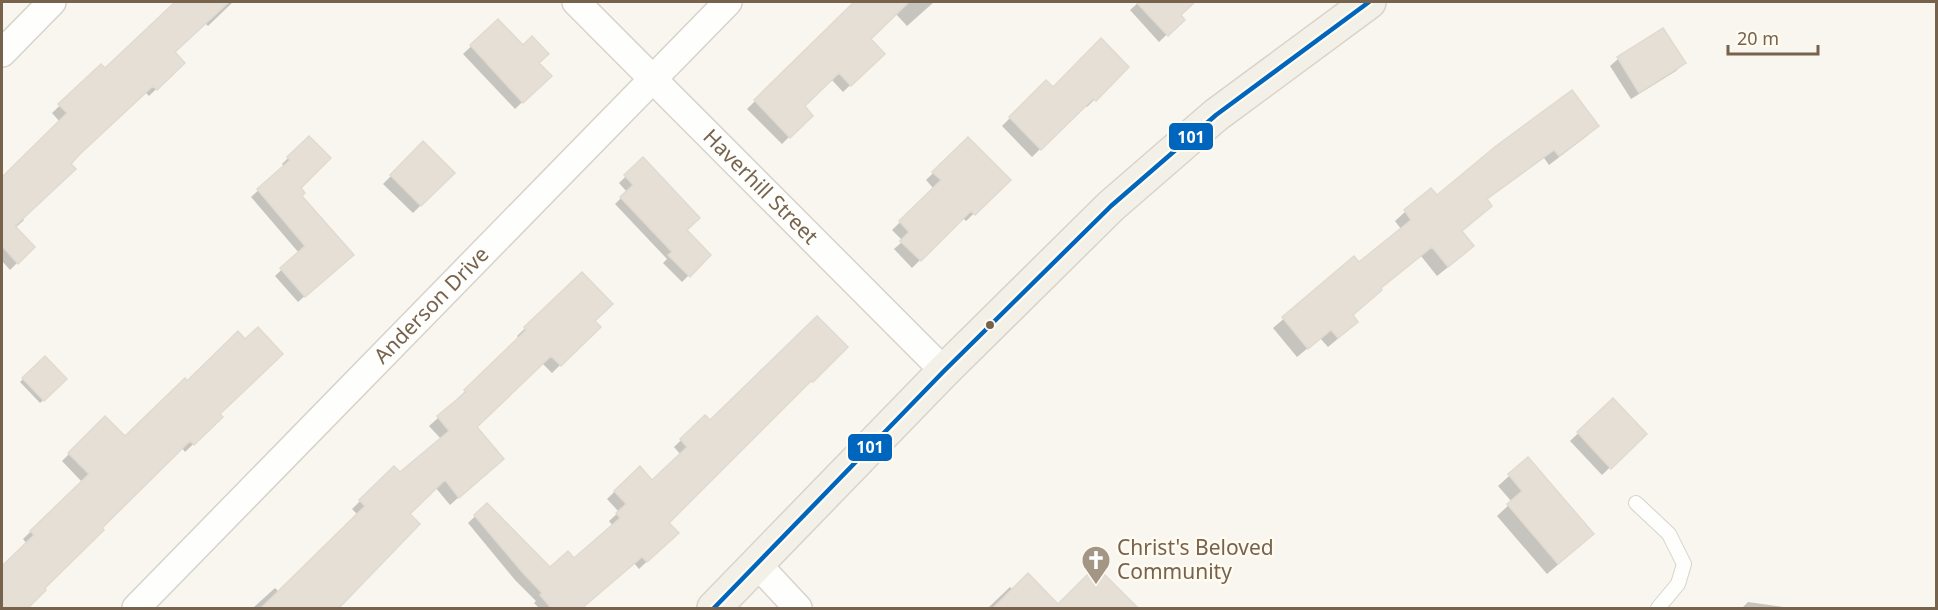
<svg xmlns="http://www.w3.org/2000/svg" width="1938" height="610" font-family="'Noto Sans',sans-serif">
<rect width="100%" height="100%" fill="#f8f6ee"/>
<!-- shadow -->
<path fill="#0003" d="M178,2H233L208,26L205,23L174,52L183,63L149,96L145,92L75,158L22,218L24,220L15,228L33,247L10,270L2,261V189L15,176L60,122L52,113L101,66L105,71Z
M856,2H934L907,26L895,13L869,39L883,54L843,92L831,79L803,107L811,115L782,144L747,109Z
M1139,2H1193L1179,15L1183,19L1159,42L1130,10Z
M498,21L550,76L515,109L463,54Z
M1663,30L1684,63L1676,71L1631,99L1610,66L1618,59Z
M1127,67L1087,107L1085,105L1032,157L1002,126L1046,82L1053,89Z
M1597,126L1587,136L1549,165L1544,158L1486,200L1460,232L1462,256L1437,276L1421,256L1380,289L1351,316L1346,332L1328,347L1320,338L1297,357L1273,328L1354,259L1359,264L1401,229L1395,221L1405,212Z
M309,138L299,188L300,196L345,261L298,302L275,276L299,253L251,197L284,167L282,164Z
M968,139L1009,180L966,221L963,218L912,268L894,249L903,241L892,230L934,189L926,180Z
M423,144L453,173L413,213L383,184Z
M643,160L685,231L709,255L682,282L663,263L667,259L615,204L627,192L619,183Z
M582,274L594,321L599,327L552,373L542,363L475,427L502,459L450,505L435,487L308,608H253L275,588L279,592L358,515L352,509L394,468L400,474L441,439L429,426L458,400L457,399L519,339L517,336Z
M846,347L804,388L803,387L667,523L677,533L639,569L634,563L580,608H539L534,603L536,601L515,580L468,523L487,505L550,569L574,560L613,526L609,521L619,512L607,499L639,468L652,482L681,455L674,447L705,417L710,422Z
M45,358L65,379L40,403L20,382Z
M1613,400L1645,434L1602,475L1570,441Z
M218,414L213,425L185,452L182,448L100,528L26,608H2V568L27,544L23,539L82,482L62,461L105,418L125,438Z
M1528,459L1581,545L1547,574L1497,516L1512,502L1498,486Z
M1010,587L1013,590L1058,606L1125,608H988Z
M1748,602L1791,608H1742Z"/>
<!-- building -->
<path fill="#e5dfd5" stroke="#e1dad0" stroke-width="1.5" d="M175,2H229L175,52L185,63L157,90L153,86L79,155L71,164L76,169L15,226L35,247L18,264L2,246V177L67,113L58,104L101,64L105,68Z
M854,2H909L871,39L885,54L851,86L839,73L805,106L813,116L790,138L754,100Z
M1136,2H1195L1181,15L1185,20L1168,36Z
M498,19L523,45L532,36L549,54L539,63L552,76L523,103L470,45Z
M1663,28L1686,63L1639,93L1617,57Z
M1101,38L1129,67L1096,101L1093,99L1041,150L1009,117L1046,80L1053,87Z
M1572,90L1599,126L1559,156L1554,150L1487,199L1492,206L1462,231L1474,246L1448,267L1432,247L1381,288L1382,290L1353,315L1358,322L1338,338L1331,330L1308,349L1282,317L1354,256L1359,262L1411,220L1404,210L1431,188L1437,195L1496,146Z
M309,136L331,158L301,188L305,193L302,196L354,255L305,297L280,268L305,246L257,189L290,160L287,157Z
M968,137L1011,180L975,215L971,211L921,261L900,241L909,232L899,221L941,180L932,172Z
M423,141L455,173L421,206L390,175Z
M643,157L700,218L687,230L711,255L690,277L668,255L672,252L620,197L633,185L624,175Z
M582,272L613,304L595,321L601,327L561,366L551,356L477,427L504,459L459,498L445,480L410,514L420,524L338,609H260L365,506L359,500L394,466L400,472L449,431L437,416L466,392L464,390L526,330L524,327Z
M817,316L848,347L813,382L811,381L669,523L679,533L647,562L642,557L581,609H552L540,595L542,593L523,573L474,515L487,503L550,567L568,551L574,558L620,518L616,513L626,504L614,491L640,466L652,480L687,447L680,439L705,415L710,420Z
M258,327L283,354L220,414L223,417L194,445L190,441L102,528L104,530L45,588L46,590L27,609H2V566L34,535L30,531L89,474L68,453L105,416L125,436L185,378L187,381L238,331L245,339Z
M45,356L67,379L44,401L22,378Z
M1613,398L1647,434L1611,469L1577,432Z
M1528,457L1594,534L1558,564L1507,504L1522,491L1508,474Z
M1096,566L1139,609H992L1028,573L1058,604Z"/>
<g fill="none" stroke-linecap="round" stroke-linejoin="round">
<!-- lane casing -->
<g stroke="#d7d3cc" stroke-width="16">
<path id="lane" d="M1636,503L1669,534L1684,564L1678,584L1658,608"/>
</g>
<!-- street casing -->
<g stroke="#d7d3cc" stroke-width="30">
<g id="street">
<path id="s1" d="M576,2L944,371"/>
<path d="M2,53L52,2"/>
<path d="M757,564L798,608"/>
<path id="s2" d="M136,608L728,2"/>
</g>
</g>
<!-- primary casing -->
<g stroke="#d9d3cb" stroke-width="36">
<path id="primary" d="M714,608L944,371L1111,206L1216,115L1369,2"/>
</g>
<!-- lane -->
<use href="#lane" stroke="#fefefc" stroke-width="14"/>
<!-- street -->
<use href="#street" stroke="#fefefc" stroke-width="27"/>
<!-- primary -->
<use href="#primary" stroke="#f3f0e7" stroke-width="33"/>
<!-- bus-1 casing -->
<g stroke="#fffbf0" stroke-width="9">
<path id="bus-1" d="M714,608L944,371L1111,206L1216,115L1369,2"/>
</g>
<!-- bus-1 -->
<use href="#bus-1" stroke="#0065bd" stroke-width="4.5"/>
</g>
<!-- icons -->
<defs>
<g id="church-pin" transform="scale(1.5)"><path d="M0 17L-7.5 6A9.5 9.5 0 1 1 7.5 6Z" fill="#a49685" stroke="#fffbf0"/><path d="M-1.2-6h2.4v3.5h3.3v2.4h-3.3V6h-2.4V-.1h-3.3v-2.4h3.3Z" fill="#fff"/></g>
</defs>
<g fill-rule="evenodd">
<use href="#church-pin" x="1096" y="560"/>
</g>
<!-- markers -->
<circle fill="#77634d" stroke="#fffbf0" stroke-width="2" cx="990" cy="325" r="5"/>
<g text-anchor="middle" stroke-width="5" stroke-linejoin="round" paint-order="stroke">
<!-- street labels -->
<g font-size="21" fill="#77634d" stroke="#fffbf0">
<text dy="7" stroke="none"><textPath href="#s1" startOffset="261">Haverhill Street</textPath></text>
<text dy="7" stroke="none"><textPath href="#s2" startOffset="423">Anderson Drive</textPath></text>
</g>
<!-- poi labels -->
<g font-size="21" fill="#77634d" stroke="#fffbf0" text-anchor="start">
<text x="1117" y="555">Christ's Beloved<tspan x="1117" dy="24">Community</tspan></text>
</g>
</g>
<g stroke="#fffbf0" stroke-width="2">
<rect x="1168" y="122" width="46" height="29" rx="6" fill="#0065bd"/>
<rect x="847" y="433" width="46" height="29" rx="6" fill="#0065bd"/>
</g>
<g font-size="16" text-anchor="middle" font-weight="bold" fill="#fff">
<text x="1191" y="143">101</text>
<text x="870" y="453">101</text>
</g>
<!-- border -->
<rect width="1938" height="610" fill="none" stroke="#77634d" stroke-width="6"/>
<!-- scale -->
<path d="M1728 45v9h90v-9" fill="none" stroke="#77634d" stroke-width="3"/>
<text x="1737" y="45" font-size="18" fill="#77634d" stroke="#fffbf0" stroke-width="4.5" paint-order="stroke">20 m</text>
</svg>
